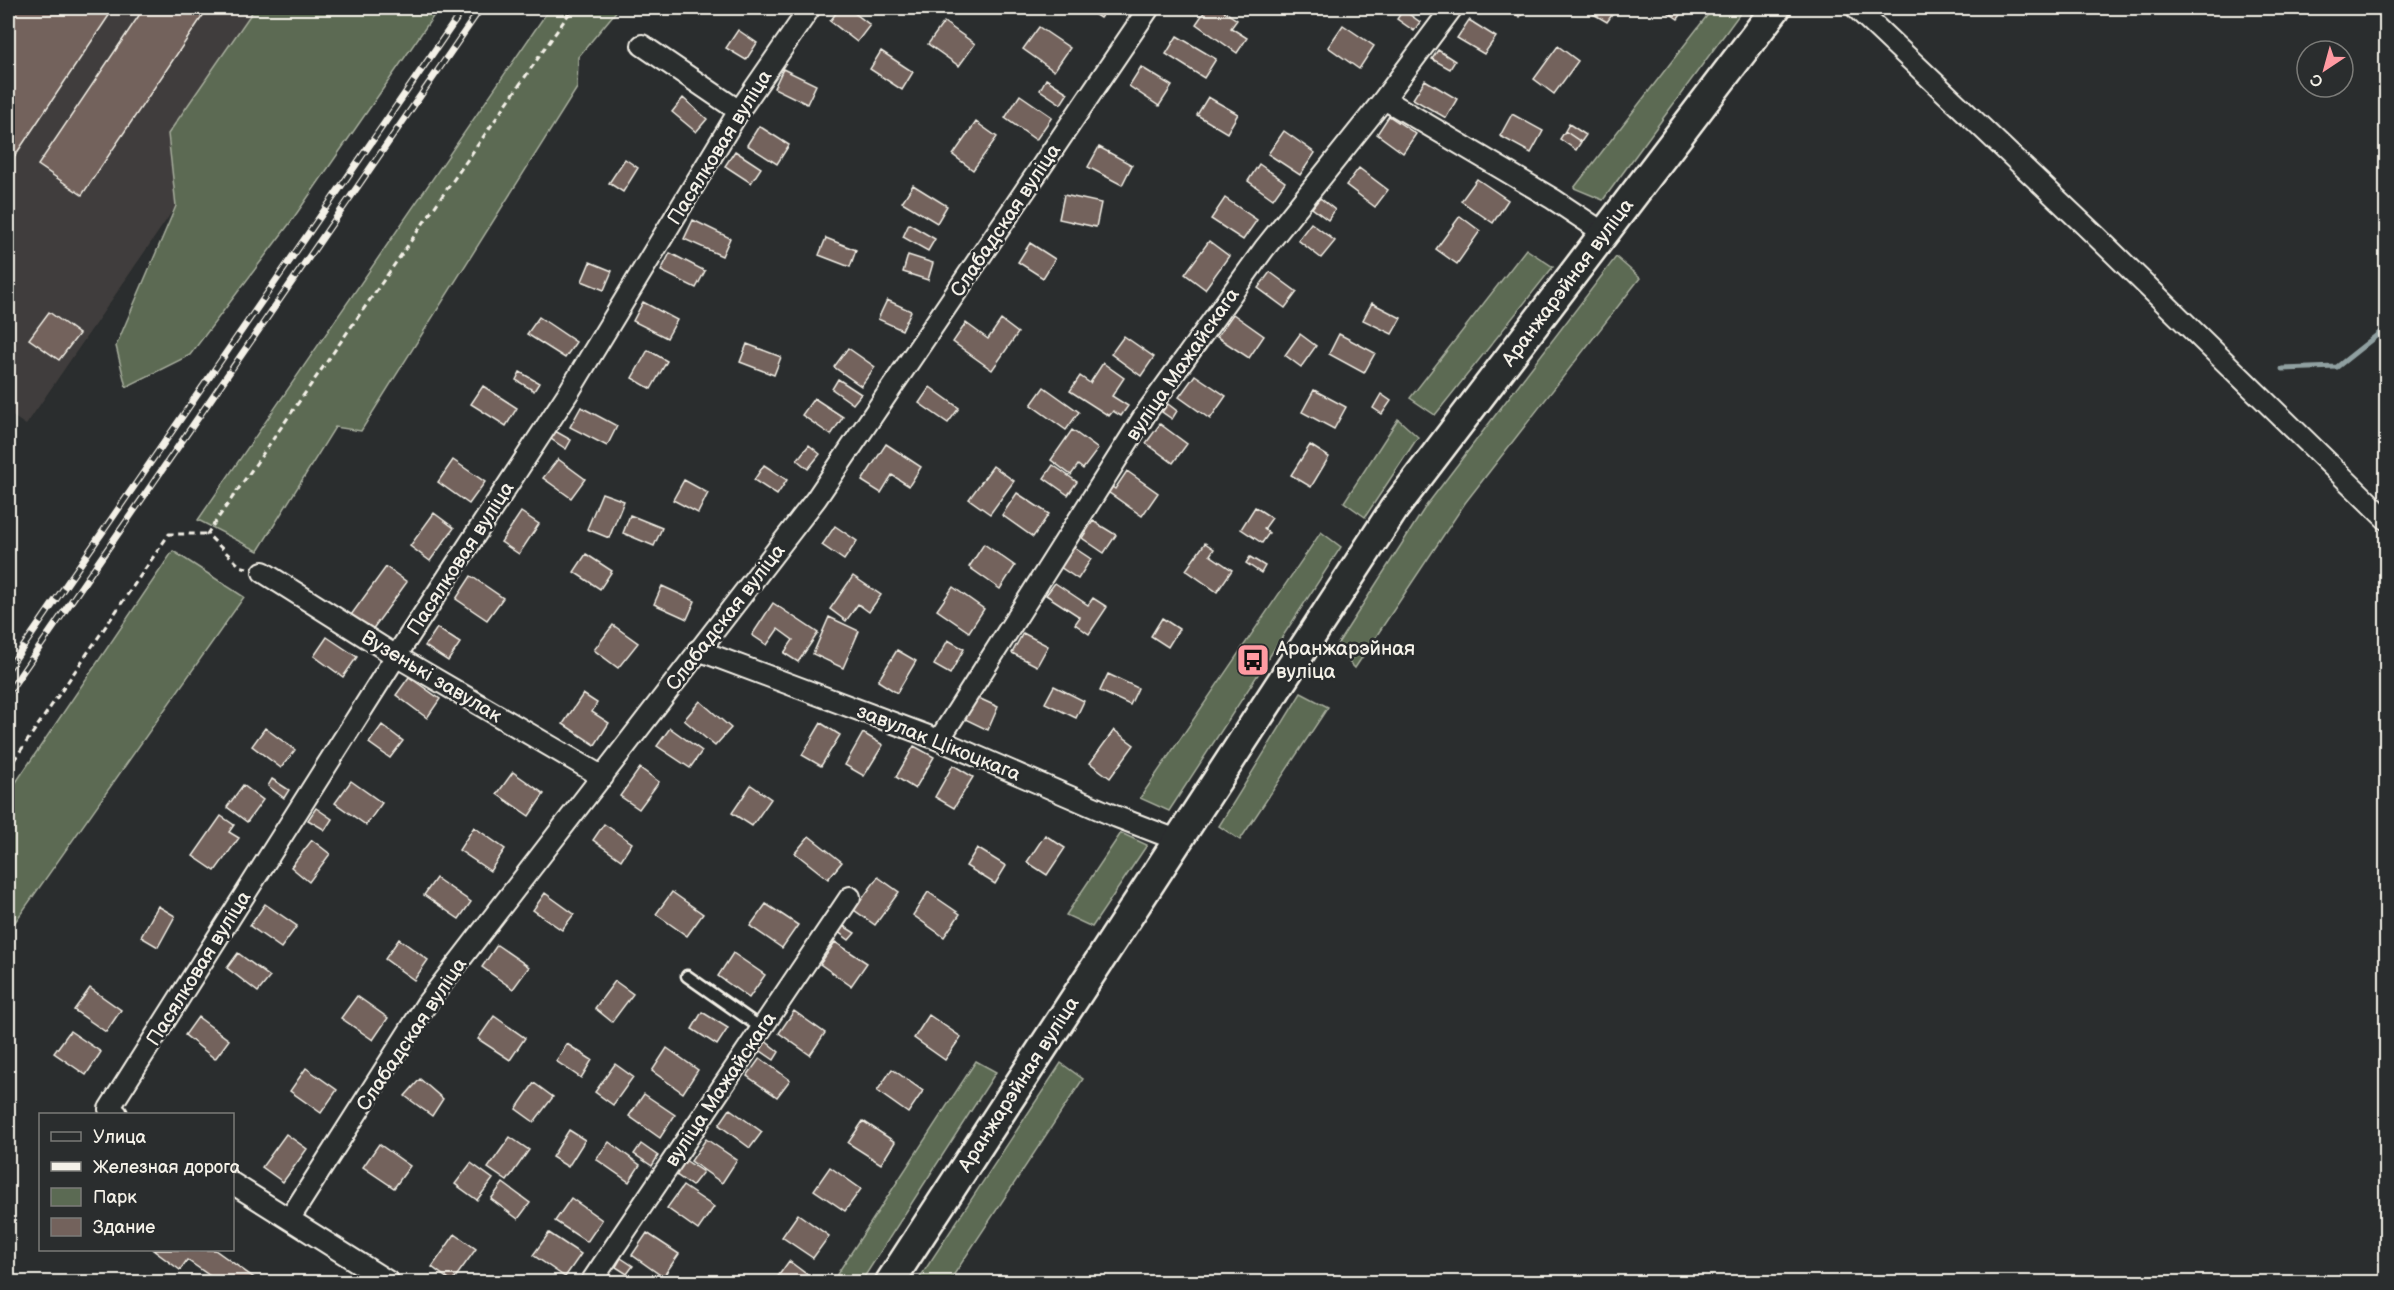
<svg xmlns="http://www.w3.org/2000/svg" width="2394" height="1290" font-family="'Balsamiq Sans',sans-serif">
<rect width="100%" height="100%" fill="#2a2d2e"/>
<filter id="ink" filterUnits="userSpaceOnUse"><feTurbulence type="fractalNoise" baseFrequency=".0167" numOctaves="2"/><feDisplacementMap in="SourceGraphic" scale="12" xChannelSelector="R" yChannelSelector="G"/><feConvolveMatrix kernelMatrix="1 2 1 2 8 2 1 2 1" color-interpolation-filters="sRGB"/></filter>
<g filter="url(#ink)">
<!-- built -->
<path fill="#403d3c" d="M8,8H255L168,134L176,206L26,425L8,413Z"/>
<!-- green -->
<path fill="#5b6a53" stroke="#a8ae9e" stroke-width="1.5" d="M255,8H439L290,223L190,355L126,387L116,346L176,206L168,134Z
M550,8H619L578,57L577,88L361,431L335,427L258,551L198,520Z
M1713,8H1744L1603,200L1574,188Z
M1526,249L1553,267L1435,415L1410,398Z
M1616,257L1640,278L1465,503L1355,668L1335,648L1426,506Z
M1398,419L1418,437L1365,517L1344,502Z
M1321,532L1341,547L1169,811L1140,798Z
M173,551L244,597L8,932V794Z
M1301,693L1328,707L1240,840L1219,826Z
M1121,833L1147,845L1092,927L1066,915Z
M976,1061L996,1072L861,1282H832Z
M1061,1063L1083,1079L949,1282H917Z"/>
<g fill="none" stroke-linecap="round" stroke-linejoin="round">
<!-- stream -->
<path stroke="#90a0a1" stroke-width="5" d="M2282,369L2337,367L2386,328"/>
</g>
<!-- building -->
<path fill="#73625c" stroke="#f4f1e8" stroke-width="1.5" d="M8,8H114L8,166Z
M144,8H208L82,195L38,165Z
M840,8H848L870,25L857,42L830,21Z
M1084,8H1108L1100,18Z
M1207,8H1219L1237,20L1231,28L1247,38L1237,53L1196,24Z
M1507,8H1527L1520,17Z
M1583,8H1617L1607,22Z
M1662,8H1686L1678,19Z
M1403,10L1420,22L1414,31L1397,19Z
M1469,20L1496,37L1484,54L1457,38Z
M944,22L975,44L959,66L928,44Z
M1343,25L1374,46L1359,69L1328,47Z
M1039,27L1070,48L1054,71L1023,49Z
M738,30L757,43L746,60L726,48Z
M1177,36L1216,59L1204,78L1166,54Z
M1558,46L1578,61L1554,94L1534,79Z
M1438,50L1455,61L1450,69L1432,59Z
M881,51L913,72L902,90L870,69Z
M1141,67L1172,86L1159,106L1129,86Z
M783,69L816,85L807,104L774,88Z
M1046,79L1068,93L1061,104L1040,90Z
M1425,80L1457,99L1446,118L1413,99Z
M1020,95L1052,117L1036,140L1005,118Z
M1208,97L1238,114L1227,133L1197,115Z
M683,98L707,119L696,132L672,112Z
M1512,114L1543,131L1531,153L1500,136Z
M1389,116L1416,134L1403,153L1377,134Z
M976,122L997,137L973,170L953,155Z
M1569,124L1586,135L1581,142L1565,131Z
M759,126L789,145L777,164L747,145Z
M1284,131L1315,153L1300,175L1268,154Z
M1565,131L1581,142L1576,150L1560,139Z
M1099,147L1132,165L1122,185L1088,167Z
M735,151L761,168L751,183L725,166Z
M625,159L638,168L623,192L609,183Z
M1259,164L1285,182L1273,199L1248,181Z
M1359,168L1388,190L1375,207L1346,185Z
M1477,179L1508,200L1493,223L1461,201Z
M913,185L947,206L937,223L902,202Z
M1064,195L1101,203L1096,227L1059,219Z
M1225,198L1257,220L1243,240L1211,219Z
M1320,198L1335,210L1328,220L1312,208Z
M1460,216L1480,231L1457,264L1436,249Z
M693,220L730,238L722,256L684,239Z
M1311,223L1335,241L1321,258L1298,240Z
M909,224L935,239L928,251L903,237Z
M826,238L856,250L850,267L819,255Z
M1209,241L1229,256L1205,289L1185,274Z
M1030,243L1055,259L1043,278L1018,262Z
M670,253L705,271L696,288L661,271Z
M908,255L933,263L928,280L903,272Z
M590,262L612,271L604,290L582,281Z
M1270,272L1297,292L1285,308L1258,288Z
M887,300L911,311L902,330L878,319Z
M643,302L677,320L667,338L633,321Z
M1372,303L1401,318L1392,334L1363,320Z
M49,312L79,334L59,360L29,339Z
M1233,314L1264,336L1249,358L1217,337Z
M539,317L576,342L565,358L527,334Z
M1001,320L1018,333L992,370L953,342L966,323L988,339Z
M1300,334L1316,346L1301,367L1285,355Z
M1339,334L1375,353L1364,373L1329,354Z
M1124,336L1154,357L1141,376L1111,354Z
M747,344L781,357L774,375L740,362Z
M848,348L875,367L861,386L834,367Z
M648,350L667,361L651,389L632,378Z
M1103,363L1124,378L1112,396L1128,406L1121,416L1113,411L1109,416L1070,391L1080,376L1090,383Z
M520,372L539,383L534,391L516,380Z
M1195,375L1226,396L1210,419L1179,397Z
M838,379L861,394L853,404L832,389Z
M483,386L517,408L506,426L471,404Z
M930,387L959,408L948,423L919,403Z
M1044,387L1079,412L1066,430L1031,405Z
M1314,390L1346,407L1334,429L1302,412Z
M1381,394L1391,401L1382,414L1373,408Z
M814,398L843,417L831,435L802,415Z
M1168,404L1177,411L1172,419L1162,412Z
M581,407L617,426L607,446L570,427Z
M1160,424L1187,444L1173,463L1146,443Z
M1072,430L1098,449L1083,469L1078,465L1071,475L1051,460Z
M555,431L571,440L566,449L551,439Z
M886,444L921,467L909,486L892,475L881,493L862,481Z
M809,445L820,454L808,469L797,460Z
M1310,445L1329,457L1311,487L1291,475Z
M558,459L585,479L571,498L543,478Z
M453,460L485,482L469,504L438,482Z
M764,465L787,480L777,495L754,480Z
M1053,465L1077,482L1068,495L1044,478Z
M993,466L1014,481L990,514L969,499Z
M1127,471L1158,493L1142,516L1108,492L1112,487L1115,489Z
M684,480L708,493L698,513L673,500Z
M602,493L624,501L609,538L587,529Z
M1017,493L1049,514L1033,537L1002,515Z
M1255,507L1272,518L1264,529L1269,533L1262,543L1241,529Z
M521,512L539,524L519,554L501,542Z
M434,513L454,528L430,561L410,546Z
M630,515L662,528L654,546L623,533Z
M1093,521L1116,535L1104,553L1082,538Z
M835,526L857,541L844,560L822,545Z
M1205,543L1214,549L1210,555L1232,570L1217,592L1186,570Z
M984,544L1015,566L1000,589L969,567Z
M1073,547L1091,559L1078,579L1060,567Z
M586,554L612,571L600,589L574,572Z
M1250,557L1265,566L1261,573L1246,563Z
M386,567L407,582L372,630L351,615Z
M471,576L503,598L487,620L456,599Z
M853,576L881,595L869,612L858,604L846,621L830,609Z
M1055,583L1088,605L1093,598L1107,607L1089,634L1075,624L1080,617L1046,595Z
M662,586L695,601L687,619L654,604Z
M953,587L984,609L969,632L937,610Z
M773,603L818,633L798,662L784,653L793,640L778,629L767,645L752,635Z
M829,617L859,631L843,668L813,654Z
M1162,618L1179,629L1168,647L1151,636Z
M613,625L638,643L618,668L594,650Z
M437,628L460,643L448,661L425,646Z
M1023,633L1048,646L1037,666L1012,653Z
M327,637L357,657L343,677L314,656Z
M948,640L964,649L950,674L934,665Z
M897,650L916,661L897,693L878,681Z
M1108,674L1138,688L1130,705L1100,691Z
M409,677L440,699L427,718L396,695Z
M1054,686L1084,701L1076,718L1045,703Z
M583,694L597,703L592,712L609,723L595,745L563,724Z
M974,696L998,707L988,730L963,718Z
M700,701L731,728L715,746L684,720Z
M821,723L840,735L821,766L802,755Z
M382,725L403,741L390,758L369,743Z
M265,728L295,750L281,768L252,746Z
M670,728L702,751L690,768L657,746Z
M1114,730L1134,745L1110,778L1090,763Z
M863,733L883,745L864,776L845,765Z
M914,746L934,757L915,789L896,777Z
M953,765L973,777L954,808L935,797Z
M640,768L659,782L639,809L620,796Z
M513,772L544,794L529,816L497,794Z
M272,779L289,790L284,798L268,786Z
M351,781L382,803L366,825L335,803Z
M243,785L263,800L247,822L227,807Z
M751,785L771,799L752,826L732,813Z
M316,808L332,819L325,830L308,820Z
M221,816L234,825L229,832L239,838L215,871L193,856Z
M604,824L632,843L621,860L593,840Z
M474,827L505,849L490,871L459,850Z
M1045,835L1065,848L1047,875L1027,862Z
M809,836L842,862L828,879L795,853Z
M312,840L330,854L309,882L291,867Z
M977,848L1006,866L995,884L966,866Z
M878,877L899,892L875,925L854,910Z
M436,878L471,902L459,919L424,895Z
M672,892L703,914L687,936L656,914Z
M928,892L960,914L944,937L913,915Z
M545,893L574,914L562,930L533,910Z
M265,904L297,926L281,948L250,926Z
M766,904L798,925L782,948L750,926Z
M158,906L175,916L158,947L141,937Z
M842,925L855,933L849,940L837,931Z
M399,939L428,960L414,980L385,959Z
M835,942L867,963L851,986L820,964Z
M497,945L529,967L513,989L482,967Z
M238,953L270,977L258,992L227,968Z
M733,953L765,975L749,998L718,976Z
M615,981L633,994L612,1022L595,1008Z
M90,988L121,1010L106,1032L74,1010Z
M357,996L388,1018L373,1040L341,1018Z
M794,1011L825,1033L810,1055L779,1033Z
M702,1012L728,1028L717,1045L692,1029Z
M929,1015L961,1037L945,1060L914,1038Z
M494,1016L525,1038L510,1060L478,1039Z
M198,1017L229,1040L215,1059L185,1035Z
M70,1031L101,1052L86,1075L54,1053Z
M764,1040L779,1052L774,1060L758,1049Z
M567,1044L592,1060L581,1078L556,1061Z
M667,1048L698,1070L683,1093L652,1071Z
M760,1058L790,1080L777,1097L747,1076Z
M615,1064L633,1077L613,1105L595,1092Z
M306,1068L337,1090L321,1113L290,1091Z
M892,1069L923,1091L908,1113L877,1091Z
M420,1079L443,1099L432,1116L405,1096Z
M534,1083L553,1097L534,1122L516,1109Z
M644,1094L675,1115L660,1138L629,1116Z
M730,1109L762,1132L750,1148L719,1125Z
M863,1121L895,1142L881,1164L848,1143Z
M569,1130L585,1140L568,1167L552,1157Z
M286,1134L307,1149L283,1182L262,1167Z
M510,1137L529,1150L507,1181L488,1168Z
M706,1139L737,1160L722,1183L691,1161Z
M609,1142L640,1165L629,1182L596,1159Z
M379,1144L410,1166L394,1188L363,1167Z
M641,1144L658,1156L652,1166L634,1154Z
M685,1160L703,1172L692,1186L675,1174Z
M471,1163L493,1179L477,1200L455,1184Z
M830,1167L861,1189L845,1211L814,1190Z
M503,1183L530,1203L518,1219L491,1199Z
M683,1186L714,1207L698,1230L667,1208Z
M571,1198L602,1220L587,1242L555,1221Z
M798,1214L829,1236L813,1258L782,1237Z
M549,1233L581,1254L565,1277L533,1255Z
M647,1233L679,1254L663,1277L632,1255Z
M455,1234L476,1249L452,1282L432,1267Z
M153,1250H215L260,1282H219L187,1260L180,1270Z
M621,1258L633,1266L627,1274L616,1267Z
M789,1261L809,1276L805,1282H774Z"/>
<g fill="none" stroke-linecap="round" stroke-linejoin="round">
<!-- lane casing -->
<g stroke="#f4f1e8" stroke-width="15">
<path id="lane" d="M687,976L761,1028"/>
</g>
<!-- street casing -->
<g stroke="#f4f1e8" stroke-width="24">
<path id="street" d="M1856,8L2095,235L2386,519
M642,45L739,111
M1384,99L1553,199L1604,233
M263,572L396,656L603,777
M698,650L939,740L1117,817L1177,840
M939,740L1148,410L1264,249L1384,99L1452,8
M117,1114L109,1109L396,656L570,390L739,111L810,8
M232,1183L389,1282
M290,1218L427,1003L816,499L1149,8
M591,1282L850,897"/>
</g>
<!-- secondary casing -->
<g stroke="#f4f1e8" stroke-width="33">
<path id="secondary" d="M890,1282L1394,509L1776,8"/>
</g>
<!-- path -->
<path stroke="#f4f1e8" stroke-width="3" stroke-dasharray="6 4.5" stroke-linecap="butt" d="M247,568L240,566L207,534L573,8
M8,769L169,534H207"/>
<!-- lane -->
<use href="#lane" stroke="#2a2d2e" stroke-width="10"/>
<!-- street -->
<use href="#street" stroke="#2a2d2e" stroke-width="20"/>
<!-- secondary -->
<use href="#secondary" stroke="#2a2d2e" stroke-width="28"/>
<!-- rail casing -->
<g stroke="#f4f1e8" stroke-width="7">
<path id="rail" d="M8,669L464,8
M8,693L481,8"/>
</g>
<!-- rail -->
<use href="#rail" stroke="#2a2d2e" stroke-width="4.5" stroke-dasharray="14" stroke-linecap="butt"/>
</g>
</g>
<!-- icons -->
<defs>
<g id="bus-square" transform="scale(1.725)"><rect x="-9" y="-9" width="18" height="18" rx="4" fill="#ff9aa2" stroke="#2a2d2e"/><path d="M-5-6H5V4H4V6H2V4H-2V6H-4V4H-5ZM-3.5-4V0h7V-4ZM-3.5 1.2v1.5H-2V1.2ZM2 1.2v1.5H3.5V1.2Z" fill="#111"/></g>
</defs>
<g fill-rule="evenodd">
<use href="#bus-square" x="1253" y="660"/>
</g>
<g text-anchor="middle" stroke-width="5" stroke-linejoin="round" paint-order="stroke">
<!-- street labels -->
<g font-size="20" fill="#f4f1e8" stroke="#2a2d2e">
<text transform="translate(719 147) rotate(-58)" y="7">Пасялковая вуліца</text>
<text transform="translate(1005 220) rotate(-56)" y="7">Слабадская вуліца</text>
<text transform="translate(1567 282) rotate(-53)" y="7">Аранжарэйная вуліца</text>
<text transform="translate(1182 364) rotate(-55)" y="7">вуліца Мажайскага</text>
<text transform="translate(460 558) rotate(-57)" y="7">Пасялковая вуліца</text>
<text transform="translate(725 617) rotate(-52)" y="7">Слабадская вуліца</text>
<text transform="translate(432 676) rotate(31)" y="7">Вузенькі завулак</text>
<text transform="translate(939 742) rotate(22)" y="7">завулак Цікоцкага</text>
<text transform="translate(198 968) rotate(-58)" y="7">Пасялковая вуліца</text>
<text transform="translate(411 1034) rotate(-56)" y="7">Слабадская вуліца</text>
<text transform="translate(1018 1084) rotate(-57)" y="7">Аранжарэйная вуліца</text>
<text transform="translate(720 1089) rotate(-56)" y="7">вуліца Мажайскага</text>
</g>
<!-- poi labels -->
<g font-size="20" fill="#f4f1e8" stroke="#2a2d2e" text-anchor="start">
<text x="1276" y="655">Аранжарэйная<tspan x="1276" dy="23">вуліца</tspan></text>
</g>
</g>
<!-- margin -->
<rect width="2394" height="1290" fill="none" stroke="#2a2d2e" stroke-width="30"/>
<rect x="15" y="15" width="2364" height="1260" fill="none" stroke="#f4f1e8" stroke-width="2" filter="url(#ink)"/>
<!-- legend -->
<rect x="39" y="1113" width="195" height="138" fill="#2a2d2e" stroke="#7b7b78" stroke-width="1.5"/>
<rect x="51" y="1132" width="30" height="9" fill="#2a2d2e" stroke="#7b7b78" stroke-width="1.5"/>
<text x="93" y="1143" font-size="18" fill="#f4f1e8">Улица</text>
<rect x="51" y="1162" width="30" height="9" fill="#f4f1e8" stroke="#7b7b78" stroke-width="1.5"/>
<text x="93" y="1173" font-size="18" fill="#f4f1e8">Железная дорога</text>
<rect x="51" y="1188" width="30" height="18" fill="#5b6a53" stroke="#7b7b78" stroke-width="1.5"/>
<text x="93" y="1203" font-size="18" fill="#f4f1e8">Парк</text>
<rect x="51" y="1218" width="30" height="18" fill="#73625c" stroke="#7b7b78" stroke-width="1.5"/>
<text x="93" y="1233" font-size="18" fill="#f4f1e8">Здание</text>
<!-- north arrow -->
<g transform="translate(2325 69) rotate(216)"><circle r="28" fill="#2a2d2e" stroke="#7b7b78" stroke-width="1.5"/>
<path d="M0-4.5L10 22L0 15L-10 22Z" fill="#ff9aa2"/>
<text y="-9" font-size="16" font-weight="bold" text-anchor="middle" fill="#f4f1e8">С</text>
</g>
</svg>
